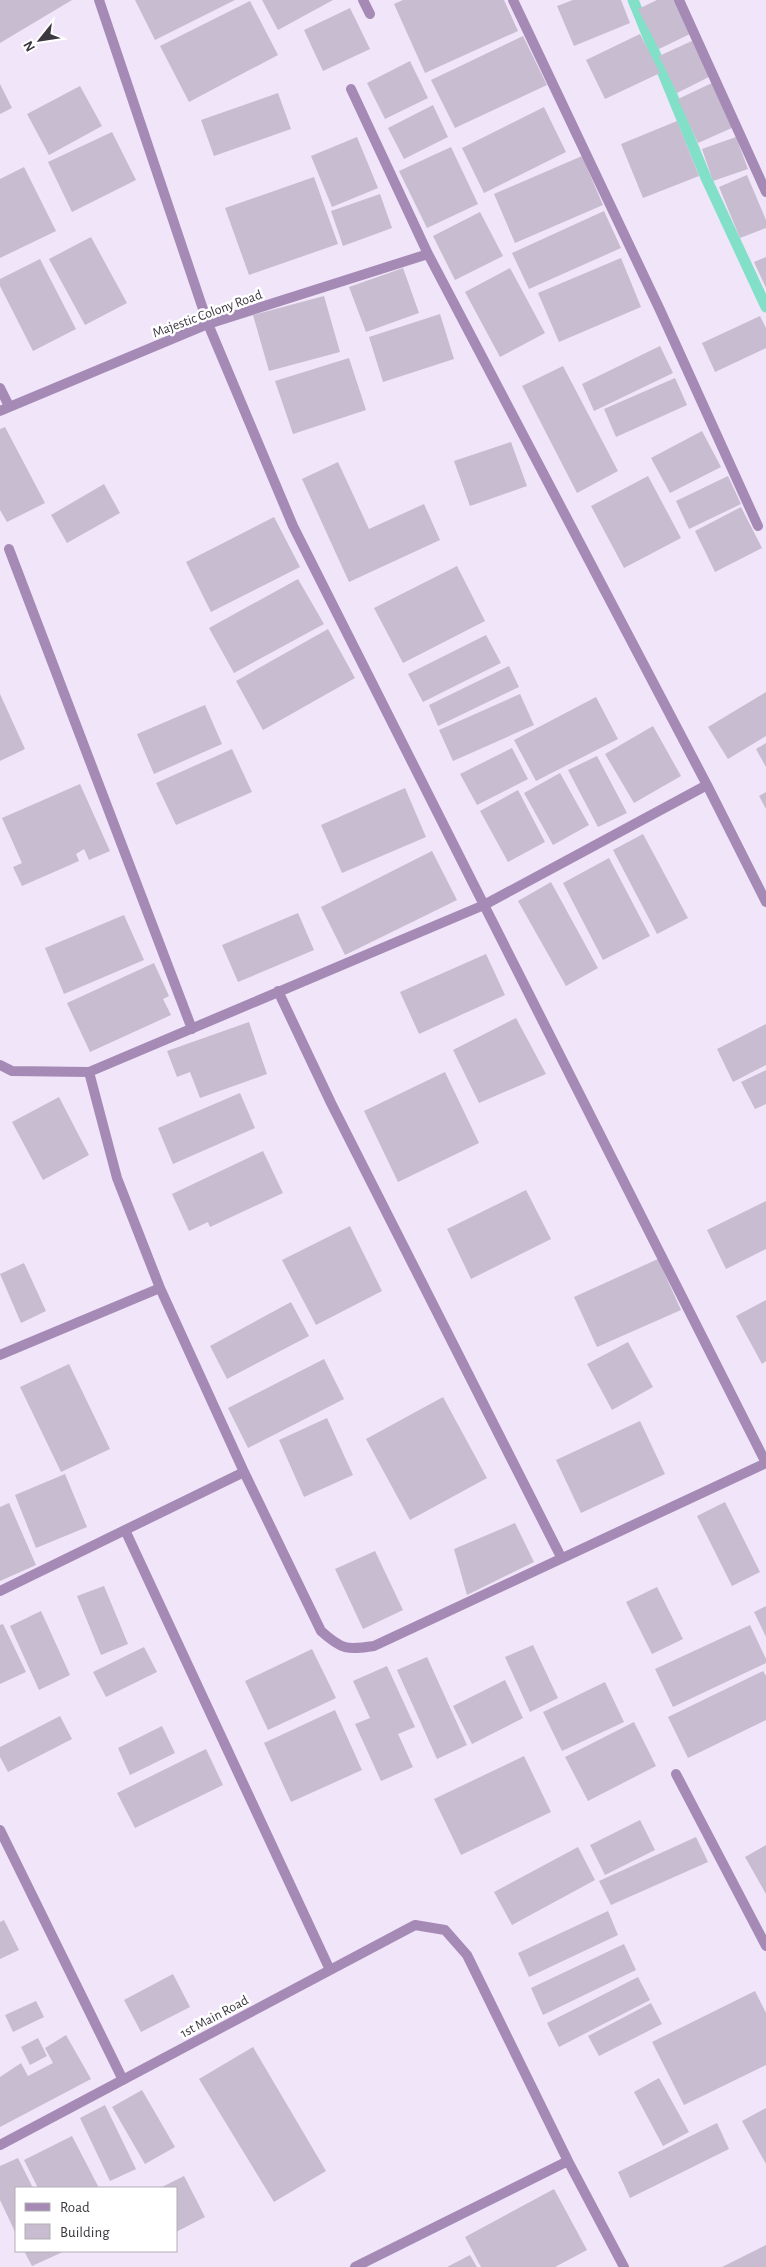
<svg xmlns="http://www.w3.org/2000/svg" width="766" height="2267" font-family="'Alegreya Sans',sans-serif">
<rect width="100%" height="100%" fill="#f1e5f9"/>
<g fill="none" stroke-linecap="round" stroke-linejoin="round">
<!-- stream -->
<path stroke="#82e0c8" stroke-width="11" d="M633,0L706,178L766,307"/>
</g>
<!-- building -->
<path fill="#c8bcd0" d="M0,0H72L0,43Z
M135,0H235L155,40Z
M262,0H333L278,30Z
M403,0H504L518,31L425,73L394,4Z
M573,0H621L630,23L574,46L557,6Z
M657,0H676L692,33L659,49L638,9Z
M250,1L278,55L189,102L160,46Z
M350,8L370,49L323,71L304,30Z
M640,34L660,73L605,99L586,60Z
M523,36L547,85L455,128L431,80Z
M694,40L711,76L677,93L659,56Z
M410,61L428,98L385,119L367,83Z
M714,82L734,127L698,143L678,99Z
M0,84L12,108L0,114Z
M80,86L102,126L49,155L27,114Z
M278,93L291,129L214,156L201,120Z
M433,105L448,137L404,159L388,128Z
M544,107L566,152L484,193L462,148Z
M677,121L699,176L643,198L621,144Z
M112,132L136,180L72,212L48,162Z
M357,137L378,188L332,207L311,156Z
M736,137L748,169L713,181L702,149Z
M451,147L478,204L427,228L399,171Z
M582,156L603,205L515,243L494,194Z
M24,167L56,231L0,258V179Z
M747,175L766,220V228L740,238L719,187Z
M314,177L338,244L249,275L225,208Z
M380,194L392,228L343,246L331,211Z
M604,211L621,248L529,289L512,253Z
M480,212L503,256L455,280L433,236Z
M91,237L127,303L85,325L49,259Z
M766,257V288L754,262Z
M621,258L641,307L559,342L538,293Z
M40,259L76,329L33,351L0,286V279Z
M403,268L419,313L366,332L349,287Z
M510,268L545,333L500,357L465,292Z
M324,296L340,352L269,371L253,315Z
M440,314L454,359L383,382L369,337Z
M760,316L766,328V348L715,372L702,343Z
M660,346L673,373L594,411L582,384Z
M349,358L366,410L293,434L275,381Z
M563,366L618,471L577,493L522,386Z
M675,378L687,405L616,437L604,409Z
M5,427L45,503L7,522L0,510V429Z
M702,431L721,467L670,493L651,458Z
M511,442L527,486L470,506L454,461Z
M338,462L369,529L424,504L440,540L349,582L302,479Z
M648,476L681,538L624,568L591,506Z
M728,476L741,504L689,529L676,501Z
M104,484L120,513L67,543L51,515Z
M741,507L762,548L715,572L695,531Z
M274,517L300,567L211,612L186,562Z
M457,566L485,621L403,663L374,608Z
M298,579L324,624L234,673L209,628Z
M328,629L355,678L263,730L236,681Z
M486,635L501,663L423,702L408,674Z
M509,666L519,687L438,726L429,705Z
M766,692V736L728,759L708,727Z
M0,694L25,749L0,761Z
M520,694L534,725L453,761L439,730Z
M596,697L618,739L536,781L514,740Z
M205,705L222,744L154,774L137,734Z
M653,726L681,776L634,803L605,754Z
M766,743V767L756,749Z
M512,748L528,779L477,805L460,774Z
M232,749L252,792L176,825L156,783Z
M597,756L627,813L598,827L568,770Z
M560,773L589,825L553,845L524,793Z
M80,784L110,851L89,860L84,849L76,854L79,861L22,886L13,867L22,863L2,818Z
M405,788L426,837L342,873L321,825Z
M518,790L545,842L508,862L480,811Z
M766,792V809L759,796Z
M643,834L688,918L657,934L613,850Z
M432,851L457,900L345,955L321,907Z
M609,858L650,936L603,960L563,883Z
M551,882L598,968L566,986L518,901Z
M298,913L314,950L238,982L222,945Z
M124,915L144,960L64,994L45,948Z
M486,954L505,995L419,1034L400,992Z
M154,963L169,996L163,999L171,1015L90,1052L67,1003Z
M516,1018L546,1074L479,1103L453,1050Z
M249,1022L267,1074L200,1098L190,1072L177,1077L167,1051Z
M766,1024V1065L733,1082L717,1049Z
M766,1070V1104L755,1109L741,1082Z
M445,1072L479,1143L398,1182L364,1111Z
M240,1093L255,1128L173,1164L158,1128Z
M59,1097L89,1155L43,1180L12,1122Z
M263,1151L283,1193L210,1227L208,1222L189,1231L172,1194Z
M526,1190L551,1239L471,1279L447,1229Z
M766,1201V1249L726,1269L707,1230Z
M350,1226L382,1291L316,1325L282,1260Z
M658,1259L681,1310L597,1347L574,1297Z
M24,1263L46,1311L21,1323L0,1274Z
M766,1300V1361L762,1364L736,1316Z
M291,1302L309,1336L227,1379L210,1346Z
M628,1342L653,1387L612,1410L587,1364Z
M324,1359L344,1399L248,1448L228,1408Z
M69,1364L110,1449L61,1472L20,1387Z
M443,1397L487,1478L410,1520L366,1439Z
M327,1418L353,1475L304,1497L279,1440Z
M640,1421L665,1474L581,1513L556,1460Z
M65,1474L87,1527L36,1548L15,1495Z
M725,1502L760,1572L732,1586L697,1516Z
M9,1503L36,1565L0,1581V1507Z
M515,1523L534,1562L467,1595L454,1549Z
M375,1551L403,1610L363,1629L335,1569Z
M104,1586L128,1644L101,1655L77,1596Z
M657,1587L683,1639L652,1654L626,1602Z
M766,1606V1637L754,1612Z
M41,1611L70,1675L39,1690L10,1626Z
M3,1624L26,1672L0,1684V1625Z
M750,1625L766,1659V1663L673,1707L655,1669Z
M533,1645L558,1698L530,1712L505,1657Z
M144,1647L157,1672L106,1697L93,1672Z
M312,1649L336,1698L268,1730L245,1681Z
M427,1657L467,1745L437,1759L397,1670Z
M387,1666L415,1727L398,1734L413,1767L381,1781L355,1724L370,1718L353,1681Z
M763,1671L766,1676V1720L688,1758L668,1717Z
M505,1680L523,1718L472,1744L453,1706Z
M605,1682L624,1722L562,1751L543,1712Z
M335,1710L362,1770L291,1802L264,1743Z
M60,1716L72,1739L8,1772L0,1757V1747Z
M634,1722L656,1766L588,1801L565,1757Z
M162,1726L175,1753L130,1775L118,1748Z
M206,1749L223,1785L135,1828L117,1793Z
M524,1756L551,1812L461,1855L434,1799Z
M640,1820L655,1850L605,1875L590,1845Z
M696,1837L708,1862L611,1905L599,1881Z
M766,1845V1894L745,1857Z
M578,1847L595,1880L512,1925L494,1892Z
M608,1911L618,1935L529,1977L518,1953Z
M4,1920L19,1950L0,1959V1922Z
M624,1944L636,1970L543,2015L531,1988Z
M173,1974L190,2007L141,2032L124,2000Z
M638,1977L650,2000L559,2047L547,2023Z
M755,1991L766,2013V2065L684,2105L652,2042Z
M36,2001L44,2017L13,2032L5,2015Z
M651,2003L662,2024L599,2056L588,2036Z
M66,2035L91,2079L0,2127V2077L21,2063L28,2076L53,2063L45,2048Z
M38,2038L47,2056L30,2065L21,2047Z
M253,2047L326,2171L274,2202L199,2079Z
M659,2078L689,2132L663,2146L634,2092Z
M142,2090L175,2147L145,2164L112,2107Z
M105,2105L136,2169L110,2181L80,2118Z
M766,2108V2164L742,2121Z
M717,2123L729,2149L630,2198L618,2172Z
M72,2136L99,2188H38L24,2160Z
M18,2158L33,2188H16V2234L0,2200V2166Z
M184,2176L205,2217L176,2232V2188H160Z
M554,2189L587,2250L555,2267H481L465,2237Z
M766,2245V2267H722Z
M24,2251H65L32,2266Z
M470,2255L477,2267H447Z"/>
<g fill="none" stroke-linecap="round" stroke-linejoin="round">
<!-- minor -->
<path stroke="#a68ab6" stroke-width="10" d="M99,0L208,324L293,526L484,905L707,785L428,254L351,89
M363,0L370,14
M513,0L660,310L758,526
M679,0L766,192
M0,388L9,406
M0,411L208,324L428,254
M9,549L192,1029
M707,785L766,902
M278,991L331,1103L561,1557
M0,1065L12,1071L89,1072
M0,1355L160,1288
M766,1463L484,905L89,1072L117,1178L160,1288L244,1472L321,1631C342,1650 347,1650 374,1646L766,1463
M125,1530L330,1970
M0,1591L244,1472
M676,1774L766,1946
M0,1830L123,2080
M0,2145L415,1925L445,1930L467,1955L568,2161L624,2267
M355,2267L568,2161"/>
</g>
<g text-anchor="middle" stroke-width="5" stroke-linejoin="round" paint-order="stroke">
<!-- street labels -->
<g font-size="14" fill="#3c3840" stroke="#fff">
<text transform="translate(207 313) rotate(-20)" y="5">Majestic Colony Road</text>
<text transform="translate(214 2016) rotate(-28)" y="5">1st Main Road</text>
</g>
</g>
<!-- legend -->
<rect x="15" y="2187" width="162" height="65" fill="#ffffff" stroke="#b1afb3"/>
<rect x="25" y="2203" width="25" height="8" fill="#a68ab6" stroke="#b1afb3"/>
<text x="60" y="2212" font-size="15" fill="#3c3840">Road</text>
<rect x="25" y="2224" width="25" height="15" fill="#c8bcd0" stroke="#b1afb3"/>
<text x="60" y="2237" font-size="15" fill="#3c3840">Building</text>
<!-- north arrow -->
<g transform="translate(40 40) rotate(240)" stroke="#ffffff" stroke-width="4" paint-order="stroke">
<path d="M0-4L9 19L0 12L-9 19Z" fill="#3c3840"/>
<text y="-8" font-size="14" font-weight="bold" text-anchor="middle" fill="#3c3840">N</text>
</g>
</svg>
